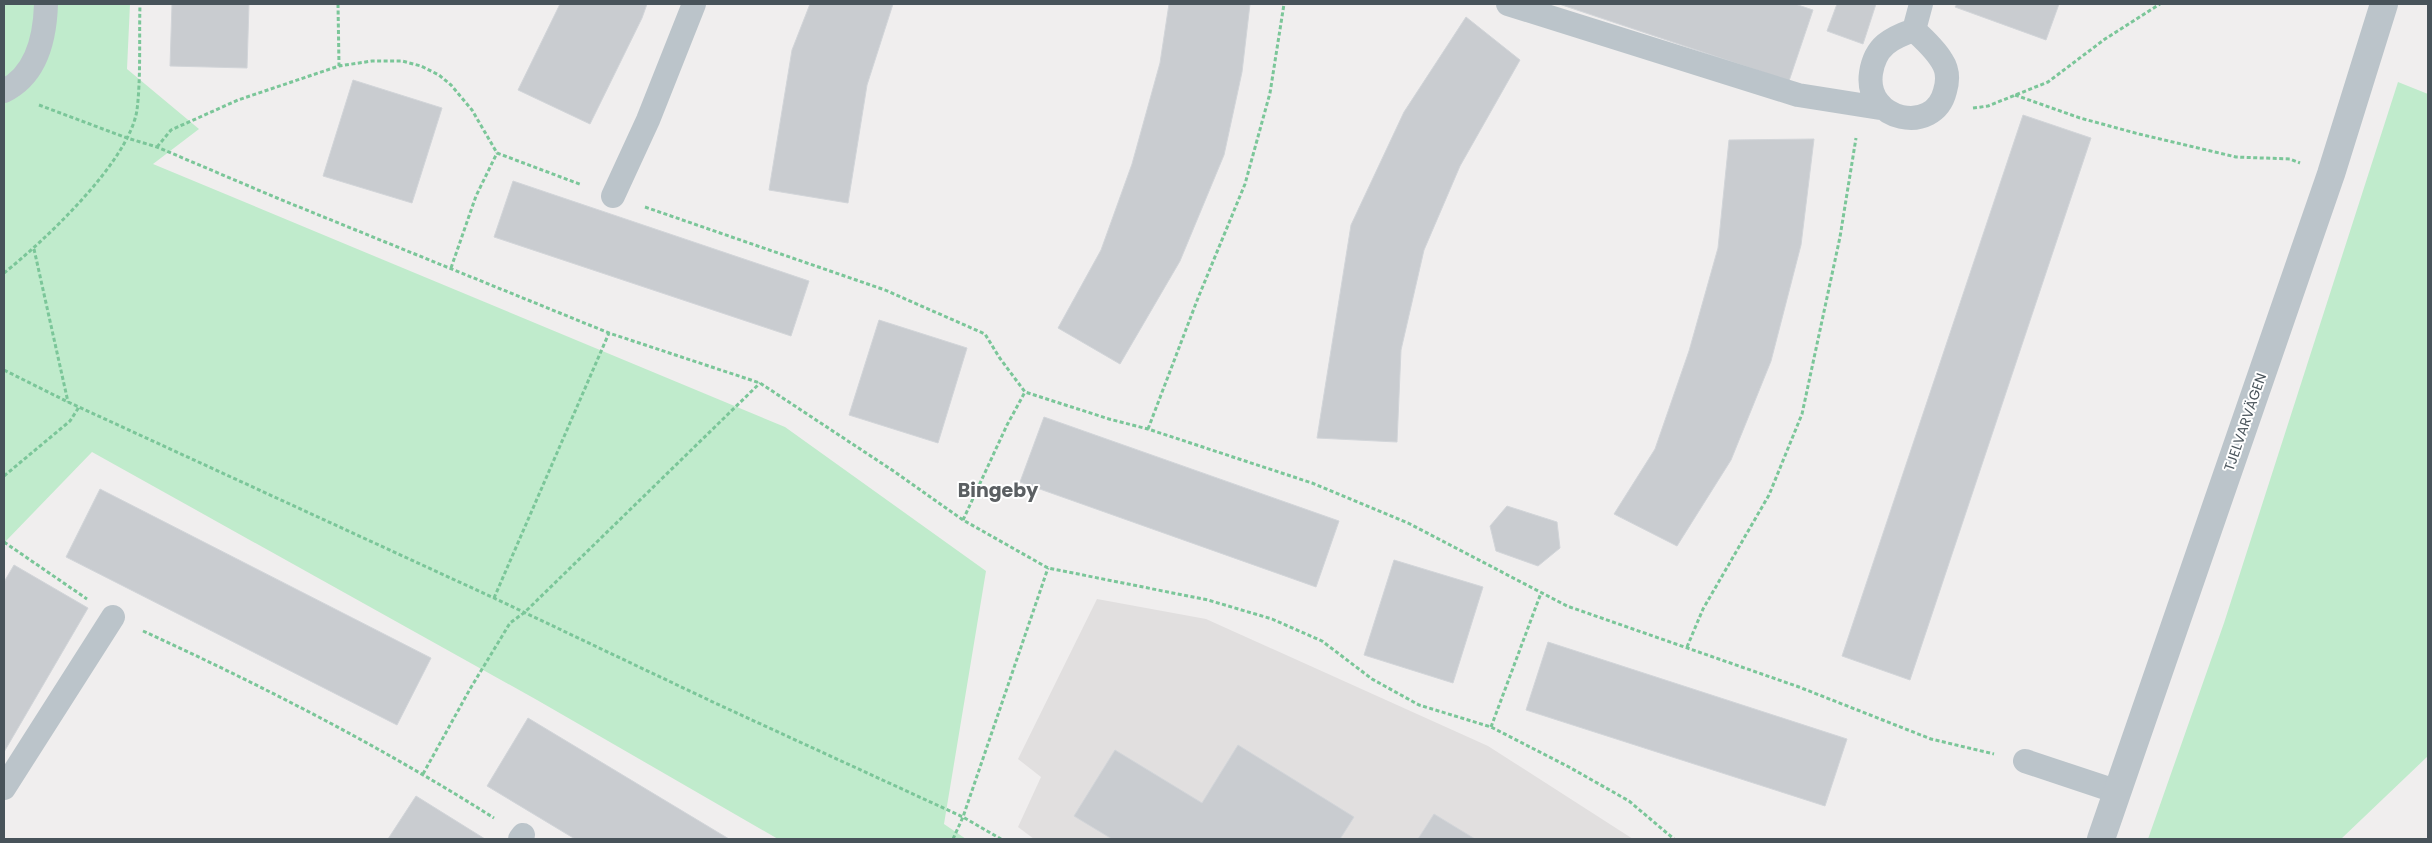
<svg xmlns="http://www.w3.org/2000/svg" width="2432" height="843" font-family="Poppins,sans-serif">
<rect width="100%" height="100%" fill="#f0eeee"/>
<!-- education -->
<path fill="#e1dfdf" d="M1097,599L1206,619L1488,746L1633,839H1034L1018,827L1041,777L1018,759Z"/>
<!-- green -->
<path fill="#c0ebcc" d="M4,4H130L127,69L199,129L153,164L785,427L986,571L944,824L966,839H778L537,700L92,452L4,543Z
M2398,82L2428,94V756L2341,839H2148L2224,623Z"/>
<!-- building -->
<path fill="#c9ccd0" stroke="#d2d5d9" d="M172,4H249L247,68L170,66Z
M560,4H647L642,18L590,124L518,90Z
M810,4H893L867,85L848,203L769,190L792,50Z
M1169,4H1250L1242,72L1224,155L1180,261L1120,364L1058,328L1101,250L1132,164L1160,63Z
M1559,4H1795L1813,10L1789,81Z
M1837,4H1876L1863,44L1827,31Z
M1957,4H2059L2046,40L1955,7Z
M1466,17L1520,60L1460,166L1424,250L1401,350L1397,442L1317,438L1351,225L1404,112Z
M353,80L442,108L412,203L323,176Z
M2023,115L2091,138L1910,680L1842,656Z
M1814,139L1801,245L1771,361L1731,460L1677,546L1614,514L1655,449L1689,351L1718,248L1729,140Z
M513,181L809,281L791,336L494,237Z
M879,320L967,348L938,443L849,415Z
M1044,417L1339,521L1316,587L1020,482Z
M100,489L431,658L397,725L66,557Z
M1507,506L1557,522L1560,548L1538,566L1496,551L1490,526Z
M1394,560L1483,587L1453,683L1364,655Z
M14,565L88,608L4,752V582Z
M1548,642L1847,739L1825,806L1526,710Z
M528,718L729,839H575L487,786Z
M1238,745L1354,817L1340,839H1112L1074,816L1115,750L1202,803Z
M416,796L485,839H388Z
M1434,814L1475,839H1418Z"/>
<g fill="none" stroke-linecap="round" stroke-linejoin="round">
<!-- path -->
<path stroke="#7bc699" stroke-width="3" stroke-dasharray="4 2.5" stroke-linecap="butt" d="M338,4L339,66
M2015,95L2080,118L2139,134L2236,157L2290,159L2300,163
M39,105L127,138L157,147L277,198L609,333L760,383L895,472L963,520L1048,568L1208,600L1272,619L1322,641L1372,679L1419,705L1491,727L1569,767L1629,801L1674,839
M1973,108L1988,106L2048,82L2105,39L2160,4
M157,147L171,130L238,100L339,66L372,61H402L421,66L439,75L451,85L472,110L497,153L582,185
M645,207L885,290L985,334L999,357L1025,392L1109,419L1148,429L1312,483L1408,523L1567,606L1799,687L1931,739L1994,754
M34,249L68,402
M451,268L476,196L497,153
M4,273C44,241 129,162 137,110C141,78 139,37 140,4
M4,370L68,402L494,598L715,703L963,817L1001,839
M1148,429L1198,298L1245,184L1270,93L1284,4
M4,476L70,421L79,407
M963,520L1007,425L1025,392
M4,542L87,599
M494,598L609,333
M143,631C263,686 382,747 494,818
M1687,647L1703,609L1769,495L1802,414L1840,237L1856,138
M1491,727L1541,593
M423,774L470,689L510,623L525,612L760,383
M953,839L963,817L1048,568"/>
<!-- lane -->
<path stroke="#bbc4ca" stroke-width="24" d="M1508,4L1798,95L1880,108
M1914,30C1924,39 1935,49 1942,61C1948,70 1948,81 1945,91C1934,136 1864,121 1871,73C1875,46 1891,38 1914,30Z
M1914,30L1921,4
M4,91C37,75 45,37 46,4
M613,196L648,120L694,4
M2025,761L2118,792
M4,788L113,617
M520,839L523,835"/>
<!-- street -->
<path stroke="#bbc4ca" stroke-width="28" d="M2101,839L2331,174L2384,4"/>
</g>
<g text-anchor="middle" stroke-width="4" stroke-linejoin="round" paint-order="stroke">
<!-- street labels -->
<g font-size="14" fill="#48535a" stroke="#fff">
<text transform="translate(2245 422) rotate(-71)" y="5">TJELVARVÄGEN</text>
</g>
<!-- district labels -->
<g font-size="19" font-weight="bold" fill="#5b5f62" stroke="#fff">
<text x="998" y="497">Bingeby</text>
</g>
</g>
<!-- border -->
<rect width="2432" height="843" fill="none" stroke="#48535a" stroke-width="10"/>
</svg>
